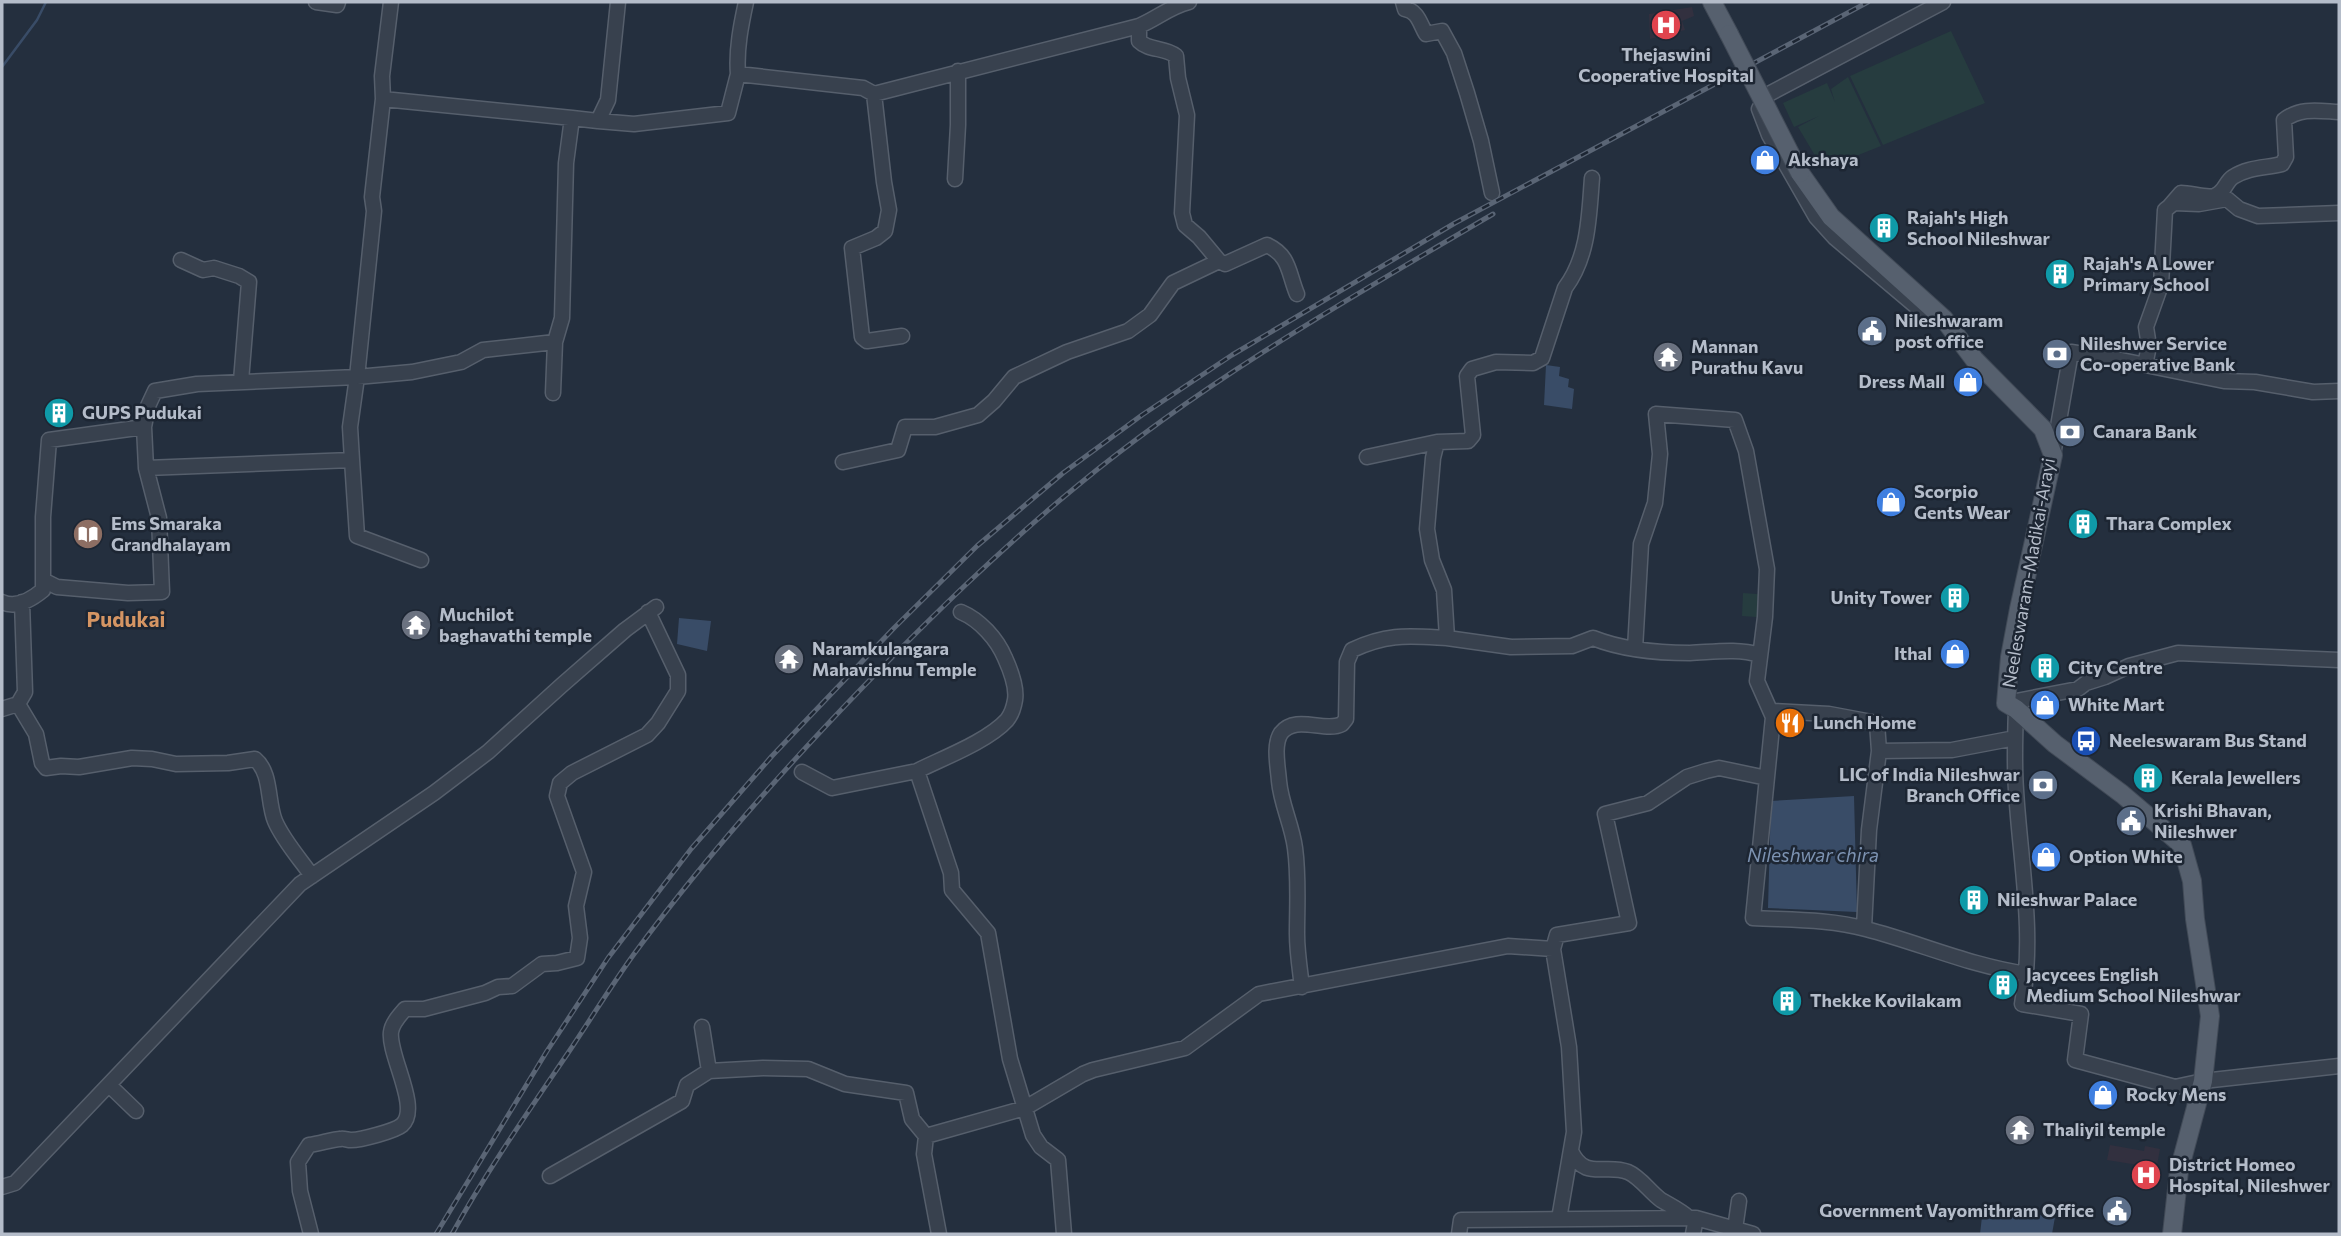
<svg xmlns="http://www.w3.org/2000/svg" width="2341" height="1236" font-family="Commissioner,sans-serif">
<rect width="100%" height="100%" fill="#242f3e"/>
<!-- medical -->
<path fill="#32303f" d="M1692,7L1694,16L1682,21L1685,30L1650,39L1649,14Z
M2110,1145L2144,1151L2145,1146L2160,1149L2153,1188L2135,1185L2138,1165L2107,1160Z"/>
<!-- green -->
<path fill="#263c3f" d="M1951,31L1985,103L1883,145L1850,76Z
M1848,77L1881,146L1823,169L1798,127L1819,116L1794,127L1783,103L1827,83L1835,102L1831,89Z
M1743,593L1770,595L1769,618L1742,616Z"/>
<!-- water -->
<path fill="#394c67" d="M1546,365L1560,367L1559,376L1569,379L1568,387L1574,389L1572,409L1544,405Z
M679,618L711,621L707,651L677,644Z
M1854,796L1857,912L1768,908L1771,801Z
M1983,1208L2055,1217L2052,1234H1980Z"/>
<g fill="none" stroke-linecap="round" stroke-linejoin="round">
<!-- stream -->
<path stroke="#394c67" stroke-width="2.5" d="M2,67L37,20L46,2"/>
<!-- minor casing -->
<g stroke="#565f6c" stroke-width="17">
<path id="minor" d="M316,2L337,5L338,2
M391,2L382,76L383,99L572,118
M746,2C741,25 736,50 738,74L863,88L874,94L884,182L889,210L885,231L876,238L852,248L862,337L867,341L902,336
M1403,2L1405,9C1418,11 1420,24 1426,34L1442,31L1454,53L1467,93L1481,141L1492,193
M1139,26V41C1149,51 1165,47 1176,56L1178,78L1187,115L1182,213L1185,225L1199,237L1219,261L1225,264L1267,245C1290,256 1288,272 1297,294
M874,94L1139,26C1158,18 1169,7 1189,2
M598,121L634,124L728,113L738,74
M1592,178C1589,215 1589,256 1565,288L1542,358L1533,363L1496,362L1472,369L1467,376L1473,435L1468,441L1437,442L1433,458L1427,529L1432,560L1444,590L1447,638L1511,647L1572,646L1593,638C1623,650 1657,653 1690,653C1714,652 1737,648 1760,655
M955,179L958,125V71
M2168,208L2181,193C2191,193 2205,198 2214,196C2225,193 2225,182 2233,177C2248,167 2266,168 2282,164L2286,157L2284,120C2301,107 2319,111 2339,112
M181,260L203,270L214,268L239,276L249,282L241,381
M1937,316L1918,308L1835,238L1816,217L1769,135L1759,109L1767,95L1943,2
M2145,365L2149,346L2146,327L2161,285L2165,210L2174,203L2199,204L2227,199L2239,209L2258,216L2339,213
M553,393L555,342
M144,427L146,468L352,460L357,536L421,560
M2053,455L2071,352L2121,360L2224,381L2255,382L2313,392L2339,391
M1367,457L1437,442
M352,460L350,427L357,377L374,211L372,197L383,99
M843,462L898,450L905,427H935L978,415L994,401L1014,377L1067,352L1128,331L1150,315L1173,283L1219,261
M43,580L57,587L128,593L162,592L159,518L146,468
M2,602C16,609 32,599 43,590V517L49,440L144,427L148,406L155,391L197,384L357,377L412,372L461,362L483,350L555,342L562,318L566,163L572,118L598,121L608,100L618,2
M1635,649L1641,544L1655,503L1660,454L1656,414L1735,420L1746,451L1767,569L1765,617L1757,681L1773,717L1753,918C1790,920 1830,919 1866,929C1920,943 1971,966 2027,974
M2006,703L2078,689L2086,683L2105,677L2129,666L2178,653L2339,660
M18,704L36,734L42,763L46,768L61,766L79,767L132,758L152,759L176,764L228,763L255,759C272,773 267,802 275,821C283,840 300,859 312,876
M2,709L18,704L25,692L22,602
M2016,709C2015,736 2014,763 2016,790C2020,860 2035,934 2022,1004L2081,1014L2075,1060L2175,1087L2203,1081L2339,1066
M1773,717L1774,711L1829,714L1877,723L1879,751L1952,750L2015,738
M917,771C943,758 988,741 1007,720C1011,715 1014,706 1015,700C1017,688 1010,669 1005,658C997,639 980,620 961,612
M802,772L832,788L917,771L951,873L952,890L988,933L1010,1059L1033,1135L1041,1147L1058,1160L1064,1234
M1864,928L1869,830L1879,751
M1302,987C1300,970 1297,952 1297,934C1297,906 1299,877 1295,848C1292,825 1281,804 1279,781C1278,767 1273,745 1281,733C1296,714 1325,733 1342,724L1346,719L1347,662L1352,650C1388,633 1409,636 1447,638
M702,1027L709,1071
M109,1085L136,1111
M926,1136L924,1154L939,1234
M1571,1151C1585,1181 1605,1163 1628,1172C1640,1177 1650,1192 1661,1200C1671,1206 1680,1210 1689,1218
M550,1176L682,1101L687,1085L709,1071L763,1068L808,1069L845,1084L906,1093L912,1119L926,1136L1025,1108L1083,1074L1093,1070L1185,1048L1259,994L1508,946L1553,949
M2,1187L15,1183L300,884L434,793L488,752L562,685L625,630L656,607
M1559,1219L1574,1132L1569,1047L1553,949L1557,935L1629,923L1605,814L1648,803L1687,777L1706,771L1719,768L1762,777L1766,776
M1735,1229L1739,1201
M311,1234L300,1191L298,1162L309,1145C319,1144 333,1139 340,1139C344,1138 347,1140 351,1140C361,1140 395,1131 402,1125C421,1108 388,1055 391,1032C392,1023 400,1015 405,1009H424L485,993L498,987L512,986L542,964L557,963L577,958L580,938L576,906L584,872L557,796L560,783L572,773L647,735L658,723L678,691V675L648,612
M1459,1234L1461,1220L1689,1218H1696L1753,1234
M1693,1234L1696,1218"/>
</g>
<!-- major casing -->
<g stroke="#414a57" stroke-width="20">
<path id="major" d="M1712,2L1729,34
M1800,173L1831,217L1944,319L1974,359L2043,429L2053,455L2019,609L2010,657L2006,703L2016,709L2055,744L2122,794L2182,845L2192,881L2195,919L2210,1016L2203,1081L2179,1171L2172,1234"/>
</g>
<!-- minor -->
<use href="#minor" stroke="#38414e" stroke-width="14"/>
<!-- major -->
<use href="#major" stroke="#56606e" stroke-width="18"/>
<!-- rail casing -->
<g stroke="#5a6575" stroke-width="5">
<path id="rail" d="M436,1234L547,1051L608,958L691,849L772,756L894,628L977,546L1063,473L1142,415L1232,355L1455,223L1868,2
M452,1234C486,1172 528,1112 568,1053C590,1020 611,986 634,954C703,860 780,773 861,689C930,618 1000,549 1077,486C1205,380 1350,298 1493,214"/>
</g>
<!-- rail -->
<use href="#rail" stroke="#1d2633" stroke-width="2.5" stroke-dasharray="8" stroke-linecap="butt"/>
<!-- major-bridge casing -->
<g stroke="#414a57" stroke-width="20" stroke-linecap="butt">
<path id="major-bridge" d="M1729,34L1800,173"/>
</g>
<!-- major-bridge -->
<use href="#major-bridge" stroke="#56606e" stroke-width="18"/>
</g>
<!-- icons -->
<defs>
<g id="hospital-disc" transform="scale(1.575)"><circle r="9.5" fill="#e0444e" stroke="#1d2633"/><path d="M-5-5h3v3.5h4V-5h3V5h-3V1.5h-4V5h-3Z" fill="#fff"/></g>
<g id="shop-disc" transform="scale(1.575)"><circle r="9.5" fill="#3f7fe0" stroke="#1d2633"/><path d="M-5-2.5h2.3a2.7 3.5 0 0 1 5.4 0H5L5.5 6h-11ZM-1.5-2.5h3a1.5 2.3 0 0 0-3 0Z" fill="#fff"/></g>
<g id="building-disc" transform="scale(1.575)"><circle r="9.5" fill="#0f9aa8" stroke="#1d2633"/><path d="M-4-6H4V6H1V3H-1V6H-4ZM-2.5-4.3h1.7v1.8h-1.7ZM.8-4.3h1.7v1.8H.8ZM-2.5-1h1.7V.8h-1.7ZM.8-1h1.7V.8H.8Z" fill="#fff"/></g>
<g id="civic-disc" transform="scale(1.575)"><circle r="9.5" fill="#5c6f8a" stroke="#1d2633"/><path d="M-.6-6.5H3V-4.5H.6V-3L4-1V1h2V6H-6V1h2V-1L-.6-3ZM-1.2 2.5V6h2.4V2.5Z" fill="#fff"/></g>
<g id="bank-disc" transform="scale(1.575)"><circle r="9.5" fill="#5c6f8a" stroke="#1d2633"/><path d="M-6-4H6V4H-6ZM0-2.3a2.3 2.3 0 1 0 0 4.6a2.3 2.3 0 1 0 0-4.6Z" fill="#fff"/></g>
<g id="temple-disc" transform="scale(1.575)"><circle r="9.5" fill="#6b7280" stroke="#1d2633"/><path d="M0-6L5-2H3V0L6.5 2.5H4V6H1.5V3h-3V6H-4V2.5H-6.5L-3 0V-2H-5Z" fill="#fff"/></g>
<g id="library-disc" transform="scale(1.575)"><circle r="9.5" fill="#8d6e63" stroke="#1d2633"/><path d="M-6-4Q-3-5.5-.7-3.5V5Q-3 3-6 4ZM6-4Q3-5.5 .7-3.5V5Q3 3 6 4Z" fill="#fff"/></g>
<g id="restaurant-disc" transform="scale(1.575)"><circle r="9.5" fill="#e8710a" stroke="#1d2633"/><path d="M-5-6h1v4h1v-4h1v4h1v-4h1v5L-1.5 .5V6h-2V.5L-5-1ZM5-6V6H3V1.5H1.5Q1.5-4 5-6Z" fill="#fff"/></g>
<g id="bus-disc" transform="scale(1.575)"><circle r="9.5" fill="#1a4fb4" stroke="#1d2633"/><path d="M-5-6H5V4H4V6H2V4H-2V6H-4V4H-5ZM-3.5-4V0h7V-4ZM-3.5 1.2v1.5H-2V1.2ZM2 1.2v1.5H3.5V1.2Z" fill="#fff"/></g>
</defs>
<g fill-rule="evenodd">
<use href="#hospital-disc" x="1666" y="25"/>
<use href="#shop-disc" x="1765" y="160"/>
<use href="#building-disc" x="1884" y="228"/>
<use href="#building-disc" x="2060" y="274"/>
<use href="#civic-disc" x="1872" y="331"/>
<use href="#bank-disc" x="2057" y="354"/>
<use href="#temple-disc" x="1668" y="357"/>
<use href="#shop-disc" x="1968" y="382"/>
<use href="#building-disc" x="59" y="413"/>
<use href="#bank-disc" x="2070" y="432"/>
<use href="#shop-disc" x="1891" y="502"/>
<use href="#building-disc" x="2083" y="524"/>
<use href="#library-disc" x="88" y="534"/>
<use href="#building-disc" x="1955" y="598"/>
<use href="#temple-disc" x="416" y="625"/>
<use href="#shop-disc" x="1955" y="654"/>
<use href="#temple-disc" x="789" y="659"/>
<use href="#building-disc" x="2045" y="668"/>
<use href="#shop-disc" x="2045" y="705"/>
<use href="#restaurant-disc" x="1790" y="723"/>
<use href="#bus-disc" x="2086" y="741"/>
<use href="#building-disc" x="2148" y="778"/>
<use href="#bank-disc" x="2043" y="785"/>
<use href="#civic-disc" x="2131" y="821"/>
<use href="#shop-disc" x="2046" y="857"/>
<use href="#building-disc" x="1974" y="900"/>
<use href="#building-disc" x="2003" y="985"/>
<use href="#building-disc" x="1787" y="1001"/>
<use href="#shop-disc" x="2103" y="1095"/>
<use href="#temple-disc" x="2020" y="1130"/>
<use href="#hospital-disc" x="2146" y="1175"/>
<use href="#civic-disc" x="2117" y="1211"/>
</g>
<g text-anchor="middle" stroke-width="5" stroke-linejoin="round" paint-order="stroke">
<!-- poi labels -->
<g font-size="18" font-weight="bold" fill="#b4bcc9" stroke="#1d2633" text-anchor="start">
<text x="1666" y="61" text-anchor="middle">Thejaswini<tspan x="1666" dy="21">Cooperative Hospital</tspan></text>
<text x="1788" y="166">Akshaya</text>
<text x="1907" y="224">Rajah's High<tspan x="1907" dy="21">School Nileshwar</tspan></text>
<text x="2083" y="270">Rajah's A Lower<tspan x="2083" dy="21">Primary School</tspan></text>
<text x="1895" y="327">Nileshwaram<tspan x="1895" dy="21">post office</tspan></text>
<text x="2080" y="350">Nileshwer Service<tspan x="2080" dy="21">Co-operative Bank</tspan></text>
<text x="1691" y="353">Mannan<tspan x="1691" dy="21">Purathu Kavu</tspan></text>
<text x="1945" y="388" text-anchor="end">Dress Mall</text>
<text x="82" y="419">GUPS Pudukai</text>
<text x="2093" y="438">Canara Bank</text>
<text x="1914" y="498">Scorpio<tspan x="1914" dy="21">Gents Wear</tspan></text>
<text x="111" y="530">Ems Smaraka<tspan x="111" dy="21">Grandhalayam</tspan></text>
<text x="2106" y="530">Thara Complex</text>
<text x="1932" y="604" text-anchor="end">Unity Tower</text>
<text x="439" y="621">Muchilot<tspan x="439" dy="21">baghavathi temple</tspan></text>
<text x="812" y="655">Naramkulangara<tspan x="812" dy="21">Mahavishnu Temple</tspan></text>
<text x="1932" y="660" text-anchor="end">Ithal</text>
<text x="2068" y="674">City Centre</text>
<text x="2068" y="711">White Mart</text>
<text x="1813" y="729">Lunch Home</text>
<text x="2109" y="747">Neeleswaram Bus Stand</text>
<text x="2020" y="781" text-anchor="end">LIC of India Nileshwar<tspan x="2020" dy="21">Branch Office</tspan></text>
<text x="2171" y="784">Kerala Jewellers</text>
<text x="2154" y="817">Krishi Bhavan,<tspan x="2154" dy="21">Nileshwer</tspan></text>
<text x="2069" y="863">Option White</text>
<text x="1997" y="906">Nileshwar Palace</text>
<text x="2026" y="981">Jacycees English<tspan x="2026" dy="21">Medium School Nileshwar</tspan></text>
<text x="1810" y="1007">Thekke Kovilakam</text>
<text x="2126" y="1101">Rocky Mens</text>
<text x="2043" y="1136">Thaliyil temple</text>
<text x="2169" y="1171">District Homeo<tspan x="2169" dy="21">Hospital, Nileshwer</tspan></text>
<text x="2094" y="1217" text-anchor="end">Government Vayomithram Office</text>
</g>
<!-- street labels -->
<g font-size="18" fill="#b4bcc9" stroke="#1d2633">
<text transform="translate(2029 573) rotate(-80)" y="6">Neeleswaram-Madikai-Arayi</text>
</g>
<!-- water labels -->
<g font-size="19" font-style="italic" fill="#7c92b1" stroke="#1d2633">
<text x="1813" y="862">Nileshwar chira</text>
</g>
<!-- quarter labels -->
<g font-size="21" font-weight="bold" fill="#d59563" stroke="#1d2633">
<text x="126" y="627">Pudukai</text>
</g>
</g>
<!-- border -->
<rect width="2341" height="1236" fill="none" stroke="#b4bcc9" stroke-width="7"/>
</svg>
